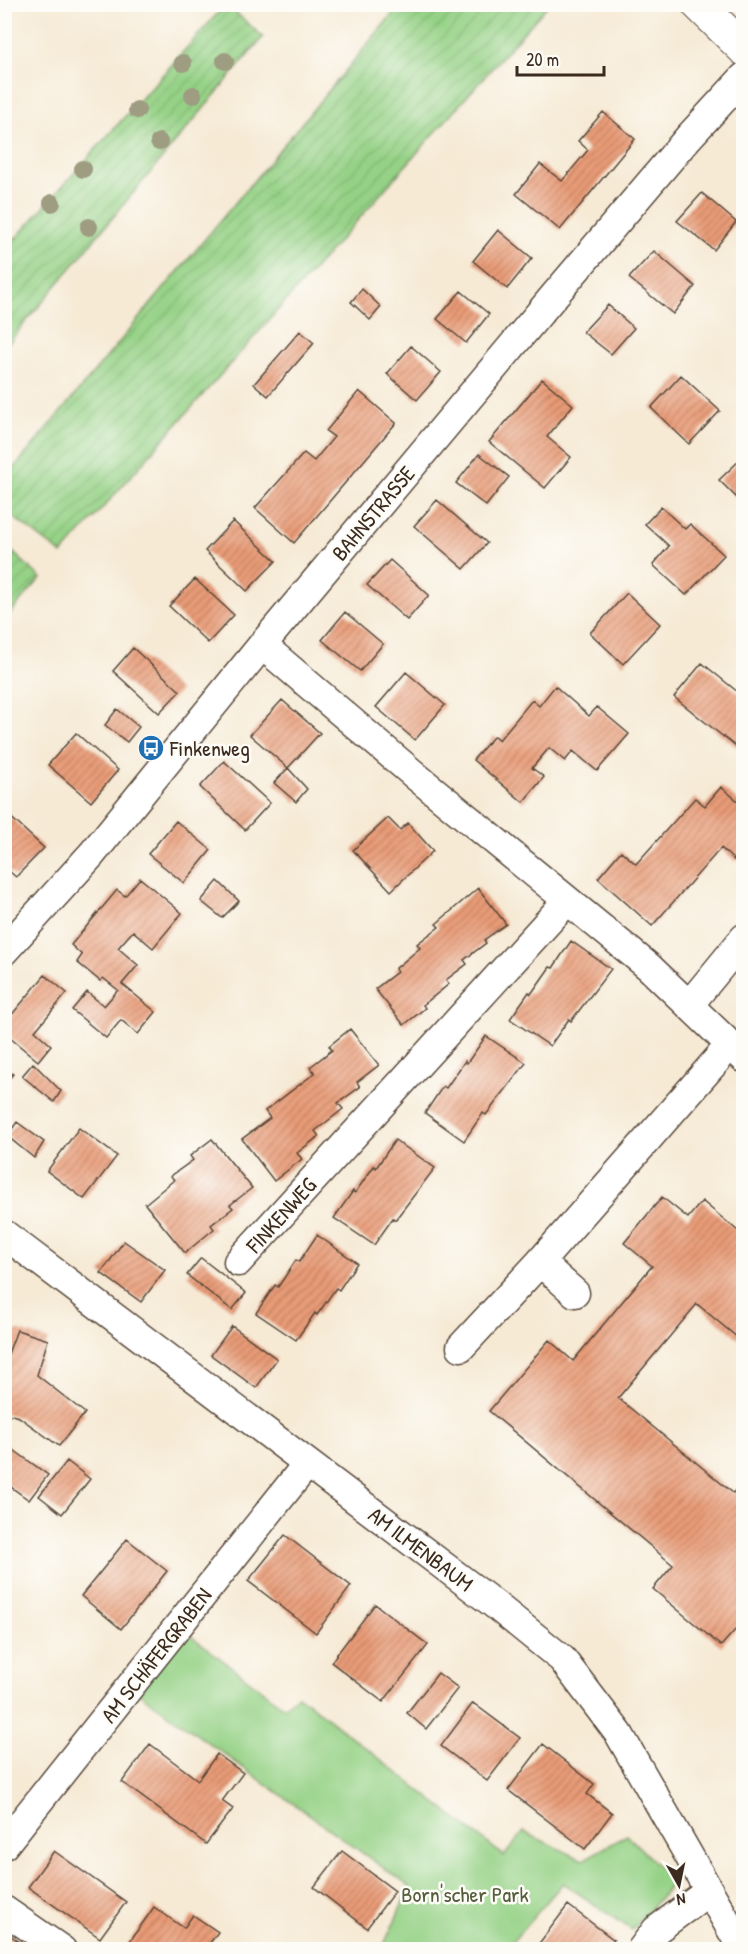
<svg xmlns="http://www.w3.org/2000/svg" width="748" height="1954" font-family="'Patrick Hand',sans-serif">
<defs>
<pattern id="garden-furrows" width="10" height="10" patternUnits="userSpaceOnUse" patternTransform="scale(1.5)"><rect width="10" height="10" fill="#95d286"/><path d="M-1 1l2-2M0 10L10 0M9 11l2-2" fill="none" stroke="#81b473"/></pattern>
<pattern id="building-hatch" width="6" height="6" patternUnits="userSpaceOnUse" patternTransform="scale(1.5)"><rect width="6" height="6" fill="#e99b77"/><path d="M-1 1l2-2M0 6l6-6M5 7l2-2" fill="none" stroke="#be7f61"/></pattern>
</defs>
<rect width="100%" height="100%" fill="#fdfcf7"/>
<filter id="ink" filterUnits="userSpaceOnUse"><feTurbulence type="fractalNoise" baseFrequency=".0167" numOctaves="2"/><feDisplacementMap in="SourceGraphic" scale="12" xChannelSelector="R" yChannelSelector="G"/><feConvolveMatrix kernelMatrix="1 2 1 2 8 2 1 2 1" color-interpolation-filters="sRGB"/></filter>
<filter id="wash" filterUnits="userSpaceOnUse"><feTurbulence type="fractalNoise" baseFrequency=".008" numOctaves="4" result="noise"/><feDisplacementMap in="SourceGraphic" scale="24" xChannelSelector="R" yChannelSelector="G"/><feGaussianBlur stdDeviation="1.35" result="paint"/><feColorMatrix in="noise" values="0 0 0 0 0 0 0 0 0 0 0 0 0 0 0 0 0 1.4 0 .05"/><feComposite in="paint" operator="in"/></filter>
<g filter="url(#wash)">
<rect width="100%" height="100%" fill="#f6ead5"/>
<!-- park -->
<path fill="#95d286" stroke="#687e52" stroke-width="1.5" d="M186,1632L284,1707L298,1695L504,1856L524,1832L583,1860L627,1835L674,1882L632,1930L563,1883L506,1949H382L410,1887L133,1689Z"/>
<!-- garden -->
<path fill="url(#garden-furrows)" stroke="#687e52" stroke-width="1.5" d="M226,4L263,37L5,347V250Z
M401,4L548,5L62,554L5,511V479Z
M5,545L41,578L5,619L4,545Z"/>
<g id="blocks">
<!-- building -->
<path fill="url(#building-hatch)" d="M603,112L635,139L560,230L516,194L540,164L562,181L588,150L578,141Z
M702,193L736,222L714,250L677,221Z
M498,230L532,258L507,289L473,261Z
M654,251L695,286L673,314L629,278Z
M362,289L381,307L370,320L351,302Z
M461,291L489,314L466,343L437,319Z
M608,305L634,328L611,354L583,332Z
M300,331L314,343L268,396L254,384Z
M411,346L441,372L417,400L387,374Z
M681,375L720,411L689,444L651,408Z
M542,379L573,405L547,437L571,457L545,488L489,442Z
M359,391L396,423L294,543L255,508L304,453L314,461L334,437L326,431Z
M479,454L509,477L486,506L456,483Z
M744,456V505L719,480Z
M437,500L487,543L464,569L414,526Z
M661,507L685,529L690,524L724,555L686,595L653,565L669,546L645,524Z
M233,521L276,561L247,591L205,551Z
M390,560L429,595L407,620L367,585Z
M195,579L234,615L208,643L169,606Z
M627,593L660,624L623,664L590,633Z
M345,612L383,644L360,671L322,640Z
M133,648L180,691L159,713L113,671Z
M702,663L744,697V737L736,747L674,697Z
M406,672L445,705L415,740L376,707Z
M555,686L589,716L597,707L629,734L597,771L573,751L565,761L549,748L532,768L544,777L523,802L473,760L494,736L499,740L532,700L539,706Z
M282,700L320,733L288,768L307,789L296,802L274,783L288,768L250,735Z
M117,709L139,727L127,742L105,725Z
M76,733L118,770L91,802L48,765Z
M224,761L270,803L245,830L200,787Z
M721,787L744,806V854L736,862L721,848L652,926L598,878L621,851L636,864L695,798L705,806Z
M4,811L44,848L16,877L4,867Z
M388,818L400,830L408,823L433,851L391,891L353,850Z
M176,821L211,850L184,883L148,854Z
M140,878L182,913L153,948L133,931L118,948L138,965L122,984L156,1012L138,1034L121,1020L106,1038L72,1010L87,992L104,1006L118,990L103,978L100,981L77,962L82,955L71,945L117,890L125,896Z
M218,881L239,901L222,918L201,901Z
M478,888L506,924L484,940L486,943L464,960L467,964L446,980L449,984L423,1005L425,1008L404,1025L375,989L397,972L395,969L420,948L417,944L439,927L436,924Z
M571,941L611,969L571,1021L569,1019L550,1046L510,1019L529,992L531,994L550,967L553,968Z
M45,975L67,993L35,1031L51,1045L38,1061L4,1033V1024Z
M350,1029L379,1065L357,1082L360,1087L338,1103L343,1109L315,1131L319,1136L297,1153L302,1159L274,1181L242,1139L270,1118L265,1111L315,1073L310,1067L332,1050L329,1046Z
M486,1036L526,1063L486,1115L483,1113L464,1141L425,1113L443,1086L446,1088L465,1061L467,1063Z
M33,1063L61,1091L54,1102L22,1076Z
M4,1067L13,1074L4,1084Z
M17,1122L44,1142L34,1158L7,1136Z
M79,1128L117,1156L84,1199L47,1171Z
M212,1139L252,1188L230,1205L233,1208L211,1225L214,1229L185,1253L145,1204L174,1180L171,1176L193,1160L190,1156Z
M395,1140L435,1168L395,1220L393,1218L374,1245L334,1218L353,1191L355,1193L374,1166L376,1168Z
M662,1197L688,1218L702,1201L744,1236V1255L739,1260L744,1264V1343L697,1304L618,1398L733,1493L744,1481V1620L721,1646L653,1589L673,1565L489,1411L549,1340L573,1361L652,1266L624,1243Z
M317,1235L357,1263L339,1290L336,1288L317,1315L315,1313L296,1340L256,1313L275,1285L278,1287L296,1260L299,1262Z
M124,1241L165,1270L141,1302L101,1273Z
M201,1258L246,1293L232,1310L187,1275Z
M232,1326L277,1359L256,1388L211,1355Z
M17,1330L48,1340L37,1375L85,1413L59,1446L19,1417L4,1413V1364Z
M4,1443L48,1475L29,1500L4,1482Z
M67,1461L90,1479L62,1514L39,1496Z
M285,1535L351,1586L316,1633L248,1581Z
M127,1539L167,1571L121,1629L81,1596Z
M375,1604L428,1645L383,1702L331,1662Z
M438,1673L458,1688L426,1729L407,1713Z
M473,1703L520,1738L487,1781L441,1746Z
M150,1744L198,1780L217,1754L243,1773L222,1801L233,1809L206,1844L122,1782Z
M543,1744L594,1784L587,1794L612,1813L585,1849L508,1790Z
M54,1851L126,1902L100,1938L28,1887Z
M342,1851L395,1891L367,1928L314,1887Z
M568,1905L614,1940L607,1950H534Z
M154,1907L184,1928L193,1915L218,1932L205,1950H134L127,1945Z
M5,1931L30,1950H4Z"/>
</g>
</g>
<g filter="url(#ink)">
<use href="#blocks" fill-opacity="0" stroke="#574739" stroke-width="1.5"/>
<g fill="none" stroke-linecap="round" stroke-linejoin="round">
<!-- minor casing -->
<g stroke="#574739" stroke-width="31">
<path id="minor" d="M262,645L417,777L649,967L744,1058
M4,951L92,854L262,645L553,297L688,138L744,77
M689,1005L744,938
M4,1234L494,1604L562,1659L619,1734L743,1950
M238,1262L567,901
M575,1293L540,1262L730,1045
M461,1347L540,1262
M4,1845L307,1464
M4,1910L62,1950
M641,1950L656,1930L709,1891"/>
</g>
<!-- major casing -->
<g stroke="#574739" stroke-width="35">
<path id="major" d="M698,4L744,49"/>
</g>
<!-- minor -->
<use href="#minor" stroke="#fff" stroke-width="28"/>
<!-- major -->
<use href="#major" stroke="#fff" stroke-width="33"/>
</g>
<!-- trees -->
<g fill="#9e9c81">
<circle cx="225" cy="61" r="9"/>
<circle cx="183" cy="63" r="9"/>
<circle cx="193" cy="95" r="9"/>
<circle cx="137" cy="110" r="9"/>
<circle cx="159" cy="142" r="9"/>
<circle cx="83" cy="169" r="9"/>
<circle cx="52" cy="203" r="9"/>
<circle cx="89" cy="227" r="9"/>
</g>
</g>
<!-- icons -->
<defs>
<g id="bus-disc" transform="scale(1.35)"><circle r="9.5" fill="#1f6fb2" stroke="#fdfcf7"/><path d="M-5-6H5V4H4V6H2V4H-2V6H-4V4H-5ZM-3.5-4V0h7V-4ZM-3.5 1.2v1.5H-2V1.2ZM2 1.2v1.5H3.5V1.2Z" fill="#fff"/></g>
</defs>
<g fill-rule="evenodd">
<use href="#bus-disc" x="151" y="748"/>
</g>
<g text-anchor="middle" stroke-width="5" stroke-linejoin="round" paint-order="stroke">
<!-- street labels -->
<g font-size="22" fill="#3b2a1e" stroke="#fdfcf7">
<text transform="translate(373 513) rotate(-50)" y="8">BAHNSTRASSE</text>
<text transform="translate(281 1215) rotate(-48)" y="8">FINKENWEG</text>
<text transform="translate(421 1549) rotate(37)" y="8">AM ILMENBAUM</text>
<text transform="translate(156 1655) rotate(-52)" y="8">AM SCHÄFERGRABEN</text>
</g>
<!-- poi labels -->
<g font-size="22" fill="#3b2a1e" stroke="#fdfcf7" text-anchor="start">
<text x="170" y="756">Finkenweg</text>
</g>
<!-- park labels -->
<g font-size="22" fill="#565c3d" stroke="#fdfcf7">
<text x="465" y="1902">Born'scher Park</text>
</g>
</g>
<!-- margin -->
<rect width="748" height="1954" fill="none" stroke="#fdfcf7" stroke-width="24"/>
<!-- north arrow -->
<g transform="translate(679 1885) rotate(171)" stroke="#fdfcf7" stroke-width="4.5" paint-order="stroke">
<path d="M0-4.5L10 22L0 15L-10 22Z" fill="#3b2a1e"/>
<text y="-9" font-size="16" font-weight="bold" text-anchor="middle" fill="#3b2a1e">N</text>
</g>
<!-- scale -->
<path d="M517 66v9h87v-9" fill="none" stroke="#3b2a1e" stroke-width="3"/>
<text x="526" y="66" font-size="18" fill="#3b2a1e" stroke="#fdfcf7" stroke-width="4.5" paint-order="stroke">20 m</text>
</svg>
